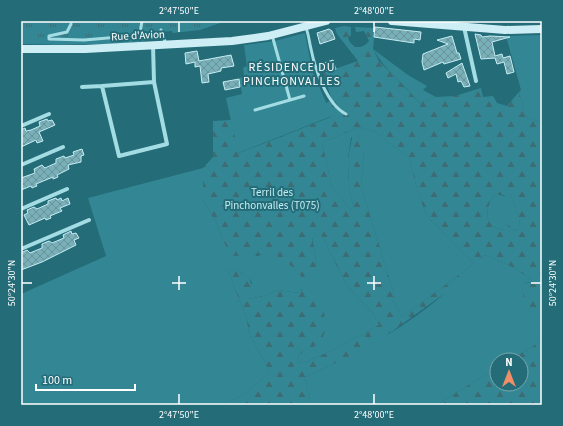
<svg xmlns="http://www.w3.org/2000/svg" width="563" height="426" font-family="'Source Sans 3',sans-serif">
<defs>
<pattern id="forest-firs" width="22" height="20" patternUnits="userSpaceOnUse"><rect width="22" height="20" fill="#338794"/><path d="M5 1l3.5 6h-7zM16 11l3.5 6h-7z" fill="#3e6c74"/></pattern>
<pattern id="park-tufts" width="24" height="20" patternUnits="userSpaceOnUse"><rect width="24" height="20" fill="#338794"/><path d="M3 7l-1-3M5 7V3M7 7l1-3M15 17l-1-3M17 17v-4M19 17l1-3" fill="none" stroke="#3e6c74"/></pattern>
<pattern id="building-cross-hatch" width="8" height="8" patternUnits="userSpaceOnUse"><rect width="8" height="8" fill="#78b0b9"/><path d="M0 0l8 8M0 8l8-8" fill="none" stroke="#6b9298"/></pattern>
</defs>
<rect width="100%" height="100%" fill="#236c78"/>
<!-- green -->
<path fill="#338794" d="M305,33L312,70L332,116L238,153L226,98L242,94L239,78L244,77L243,68L247,66L244,45L275,41Z
M542,35V122L526,118L519,92L521,90L506,36Z
M131,37L156,38C145,46 40,45 21,44V38L105,40Z
M373,49L408,75L427,86L423,90L436,97L420,103C404,84 385,71 373,49Z
M359,127L376,132L410,159L418,193L427,216L474,264L402,317L393,301L395,298L361,186L364,152L359,144L358,133L351,138L348,158L349,188L354,209L351,210L332,188L322,143Z
M203,168V200L216,222L223,241L257,256L267,253L277,254L288,262L302,277L317,266L312,237L316,234H321L347,286L373,313L379,325L329,352L300,364L298,356L305,350L314,346L325,330V319L315,301L302,289L300,293L278,290L264,296L247,299L252,283C247,274 239,270 228,271L247,319L249,334L269,370L268,374L243,395L223,405H21V294L106,256L88,198Z
M510,193C514,206 524,218 517,231L512,229L507,224L505,230C499,229 493,228 490,223C484,214 489,198 497,194L504,196Z
M485,255L515,268L532,280L531,282L525,283L528,308L537,325L542,341L510,360H497V368L436,405H311L305,377C349,357 393,335 432,304C451,289 466,270 485,255Z"/>
<!-- forest -->
<path fill="url(#forest-firs)" fill-rule="evenodd" d="M344,26L351,27V35L348,38C352,49 362,50 369,41L364,31L356,32L355,27L375,28L373,49L379,61L420,103L436,97L455,96L481,88L483,97L493,96L497,103L507,106L519,92L526,118L542,122V272L539,273L542,275V339L528,308L520,285L531,282L532,280L515,268L485,255L480,259L481,267L383,338L348,357L305,377L311,405H223L243,395L268,374L269,370L249,334L247,319L228,271L235,270L248,276L253,288L248,299L264,296L278,290L299,293L306,286L311,288L315,301L321,302C326,317 330,336 315,346C312,348 308,348 306,350C303,351 301,354 298,356L300,364L329,352L379,325L373,313L347,286L321,234H316L312,238L317,266L316,274L302,277C273,245 272,256 232,256L223,241L216,222L203,200V168L213,157V121L231,120L239,153L331,117L326,103L332,100L323,73L358,61L337,34L335,28ZM359,127L376,132L410,159L418,193L427,216L474,264L402,317L393,301L395,298L361,186L364,152L362,144L359,143L358,133H353L348,158L349,188L354,209L351,210L332,188L322,143ZM510,193C514,206 524,218 517,231L512,229L507,224L504,230C499,229 493,228 490,223C484,214 489,198 497,194L508,196Z
M542,341V405H436L497,368V384H521V360H510Z"/>
<!-- park -->
<path fill="url(#park-tufts)" d="M21,21H226L200,30L173,33L172,31L160,32L156,38L131,37L79,41H21Z"/>
<!-- building -->
<path fill="url(#building-cross-hatch)" stroke="#c6edf3" d="M375,27L421,32L420,40L414,39V43L374,37Z
M329,29L332,31L335,39L320,44L317,33Z
M475,34L481,35L482,37L490,36L510,37L492,42L495,56L502,54L503,58L510,56L514,72L507,74L504,62L497,64L495,58L481,59Z
M452,36L457,53H459L461,59L444,64L443,62L424,70L422,62L423,54L448,44L437,40Z
M197,51L199,61L231,55L234,66L221,68V71L208,74L209,82L202,83L200,66L195,67V62L186,64L185,53Z
M333,60L336,69L327,71L324,63Z
M462,63L470,86L464,87L461,81L458,82L456,74L448,78L446,73Z
M239,79L240,87L225,90L223,82Z
M47,119L48,121L52,120L55,125L39,132L43,141L37,143L36,140L21,147V130L25,128L26,131L31,130L40,126L39,122Z
M82,149L84,155L81,156V162L68,165L69,169L57,175L58,177L53,179V177L36,184L37,186L34,187L32,188L31,186L21,190V178L35,173L34,169L42,165L45,168L56,163V159L64,156L65,158L74,155L73,152Z
M56,198L57,200L61,198L62,201L68,198L70,204L60,208L62,211L50,216L51,218L46,220L45,218L29,225L24,215L28,213L27,210L34,207L37,209L48,204V201Z
M71,231L72,234L76,233L79,238L74,240L76,245L42,262L21,270V253L27,250L30,253L42,248V244L49,241L52,243L64,238L63,235Z"/>
<g fill="none" stroke-linecap="round" stroke-linejoin="round">
<!-- lane -->
<path stroke="#a4dce4" stroke-width="3" d="M71,24L67,32L49,36V39L84,40L132,36L140,33L163,36
M306,28C309,35 309,42 311,49C315,69 327,105 346,114
M161,30L166,44
M140,33L142,21
M290,100L304,96
M255,110L290,100L272,35"/>
<!-- street -->
<path stroke="#a4dce4" stroke-width="4" d="M464,27L476,81
M153,45L154,82L167,144L119,156L102,86L154,82
M82,87L102,86
M21,126L49,114
M21,165L63,147
M21,209L67,189
M21,249L89,220"/>
<!-- secondary -->
<path stroke="#cdeef4" stroke-width="8" d="M392,21L505,30L542,29
M21,49H85L232,41L268,36L326,21"/>
</g>
<!-- ticks -->
<path fill="none" stroke="#fff" stroke-width="1.5" d="M179,22V32M374,22V32M179,276V290M374,276V290M22,283H32M172,283H186M367,283H381M531,283H541M179,394V404M374,394V404"/>
<g text-anchor="middle" stroke-width="4" stroke-linejoin="round" paint-order="stroke">
<!-- street labels -->
<g font-size="11" fill="#fff" stroke="#236c78">
<text transform="translate(138 35) rotate(-3)" y="4">Rue d'Avion</text>
</g>
<!-- park labels -->
<g font-size="11" fill="#c6edf3" stroke="#236c78">
<text x="272" y="196">Terril des<tspan x="272" dy="13">Pinchonvalles (T075)</tspan></text>
</g>
<!-- neighbourhood labels -->
<g font-size="12" letter-spacing="1" fill="#fff" stroke="#236c78">
<text x="292" y="71">RÉSIDENCE DU<tspan x="292" dy="14">PINCHONVALLES</tspan></text>
</g>
</g>
<!-- border -->
<rect width="563" height="426" fill="none" stroke="#236c78" stroke-width="44"/>
<!-- north arrow -->
<g transform="translate(509 372)"><circle r="19" fill="#236c78" stroke="#7ba7ae"/>
<path d="M0-3L7 15L0 10L-7 15Z" fill="#ef8f67"/>
<text y="-6" font-size="11" font-weight="bold" text-anchor="middle" fill="#ffffff">N</text>
</g>
<!-- scale -->
<path d="M36 384v6h99v-6" fill="none" stroke="#ffffff" stroke-width="2"/>
<text x="42" y="384" font-size="12" fill="#ffffff" stroke="#236c78" stroke-width="3" paint-order="stroke">100 m</text>
<rect x="22" y="22" width="519" height="382" fill="none" stroke="#fff" stroke-width="1.5"/>
<g font-size="10" text-anchor="middle" fill="#fff">
<text x="179" y="14">2°47'50"E</text>
<text x="374" y="14">2°48'00"E</text>
<text transform="translate(11 283) rotate(-90)" y="4">50°24'30"N</text>
<text transform="translate(552 283) rotate(-90)" y="4">50°24'30"N</text>
<text x="179" y="418">2°47'50"E</text>
<text x="374" y="418">2°48'00"E</text>
</g>
</svg>
